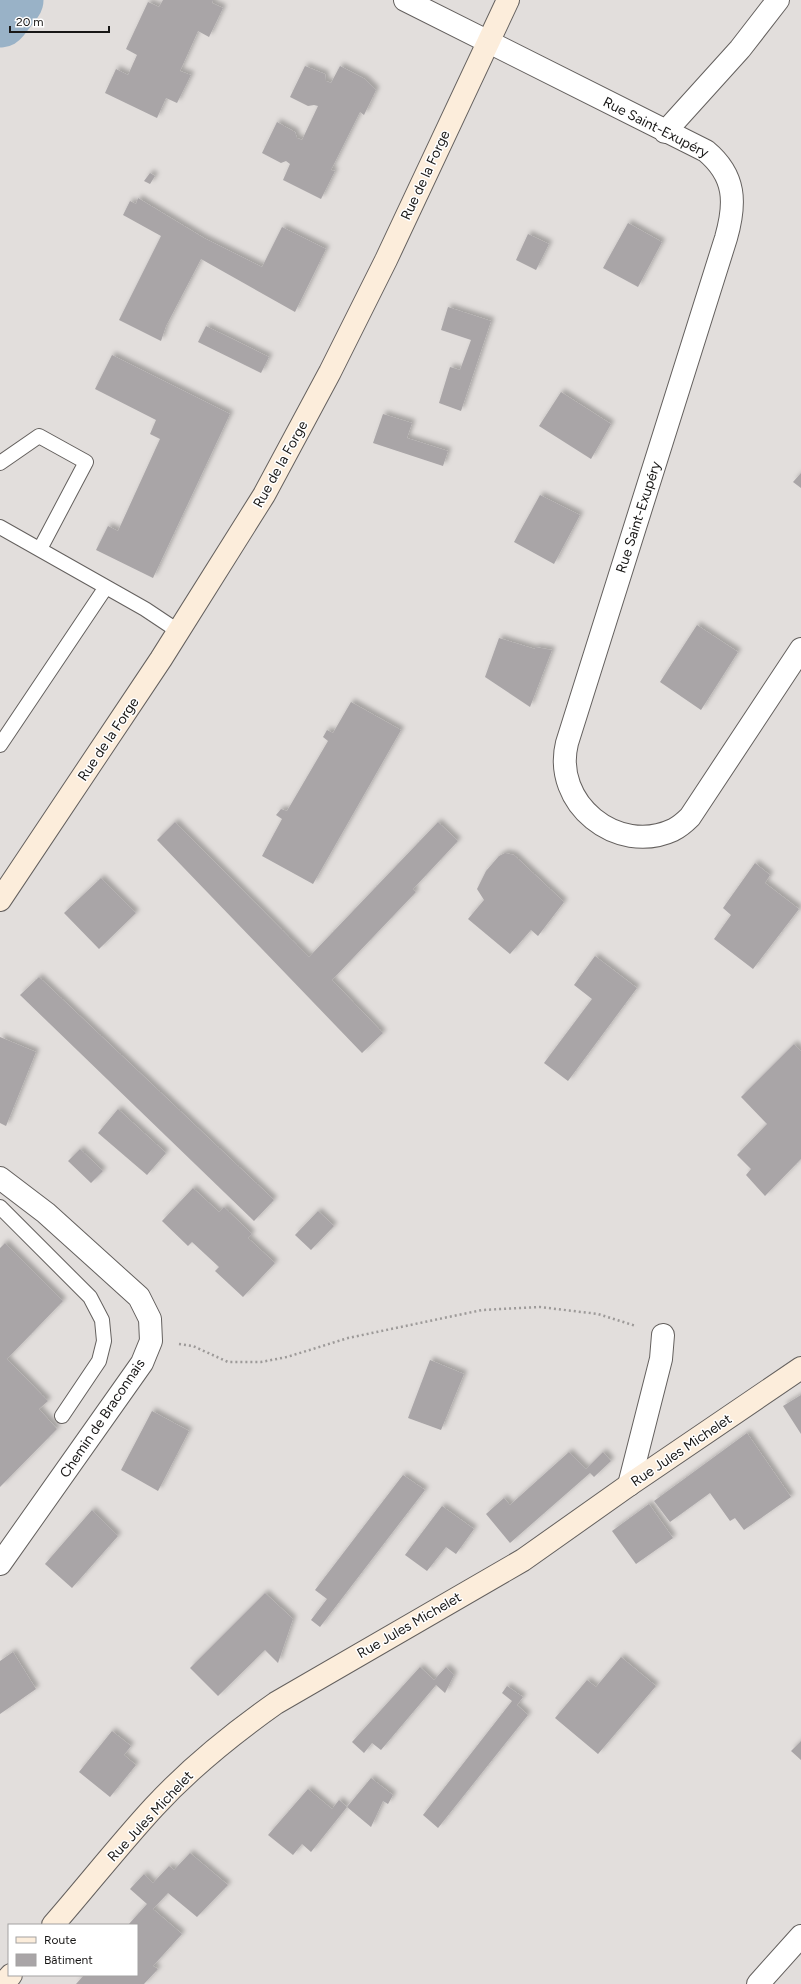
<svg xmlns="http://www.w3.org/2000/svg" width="801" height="1984" font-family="Figtree,sans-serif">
<defs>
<filter id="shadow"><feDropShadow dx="3.5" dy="-3.5" stdDeviation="2" flood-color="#0004"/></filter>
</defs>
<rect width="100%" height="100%" fill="#e2dedc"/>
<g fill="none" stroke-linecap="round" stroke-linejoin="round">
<!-- river -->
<path stroke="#99b2c7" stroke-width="59" d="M0,18L14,0"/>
</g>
<!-- building -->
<path fill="#a9a5a7" filter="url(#shadow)" d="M163,0H213L212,3L223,8L209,37L198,31L180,71L191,75L177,103L166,98L157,118L105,93L116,69L128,75L137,55L126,49L148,2L159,7Z
M305,66L325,74L326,81L331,83L340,66L365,79L376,90L364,115L360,112L331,170L335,171L321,199L283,180L290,164L286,161L281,163L262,153L277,122L295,132L297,138L302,140L318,106L314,105L308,106L290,97Z
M150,173L155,176L150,184L144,181Z
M138,198L204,238L262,267L282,227L326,249L295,312L201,259L166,326L161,341L119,320L161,236L123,215L130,201L136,204Z
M628,223L662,242L638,287L603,268Z
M528,234L549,244L536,270L516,260Z
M448,307L491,321L461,411L439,403L450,367L460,370L471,340L441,330Z
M206,326L269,357L261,373L198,342Z
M112,355L230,414L153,578L96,550L108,526L118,531L160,439L150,434L156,420L95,389Z
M561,392L611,424L591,459L539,426Z
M383,414L412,423L407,438L448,451L443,466L373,443Z
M801,473V488L793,482Z
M540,495L580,515L554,564L514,542Z
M697,625L738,652L701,710L660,682Z
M499,638L535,649V647L552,650L530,707L485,677Z
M351,702L401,730L313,884L262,856L282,819L276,815L281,809L287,811L328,741L323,737L327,730L333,733Z
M175,822L309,957L438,822L458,841L413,889L416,892L332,980L383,1033L362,1053L157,840Z
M505,853L514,855L564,902L538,936L531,930L510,954L468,919L484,900L477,889L486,871L499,856Z
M755,863L770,875L765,883L799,909L753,969L714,939L731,915L723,908Z
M101,878L136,913L99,949L64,913Z
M595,956L637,988L568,1081L544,1063L592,999L574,985Z
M39,977L274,1200L254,1221L20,995Z
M0,1037L36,1052L6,1126L0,1123Z
M794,1044L801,1051V1159L765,1196L746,1175L751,1169L737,1155L767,1124L741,1097Z
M118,1109L166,1153L147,1175L98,1133Z
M80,1149L103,1171L91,1183L68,1161Z
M193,1188L219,1212L224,1207L252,1234L248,1238L275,1263L243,1297L215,1271L219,1267L192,1242L188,1246L162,1221Z
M318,1211L334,1226L311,1250L295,1235Z
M5,1243L63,1301L7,1359L48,1401L39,1409L57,1429L0,1487V1248Z
M430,1360L464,1374L441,1430L408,1418Z
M801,1395V1434L783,1406Z
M152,1411L189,1431L158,1491L121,1470Z
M747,1433L791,1497L744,1530L735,1518L730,1521L710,1493L670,1522L654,1501Z
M569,1452L586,1469L603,1452L611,1461L594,1477L590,1473L510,1543L486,1514L504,1498L510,1505Z
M403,1475L425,1490L320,1627L311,1620L327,1599L315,1590Z
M649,1504L673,1538L636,1564L612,1531Z
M442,1506L474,1529L456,1554L446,1547L427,1571L405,1555Z
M92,1510L118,1536L72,1588L45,1564Z
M265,1593L293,1619L278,1663L265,1650L218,1696L190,1668Z
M13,1652L36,1689L0,1714V1661Z
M621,1657L656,1686L598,1754L555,1718L587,1680L596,1687Z
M420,1667L434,1680L446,1667L454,1675L445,1693L436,1685L381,1750L372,1743L364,1753L352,1742Z
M507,1686L523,1697L517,1705L528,1715L438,1828L423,1815L512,1701L502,1693Z
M112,1731L131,1746L124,1755L136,1765L110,1797L79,1772Z
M801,1741V1760L791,1751Z
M371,1778L393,1795L388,1804L383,1801L371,1827L347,1807Z
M308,1789L332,1809L339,1800L347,1807L311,1852L302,1844L293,1855L268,1835Z
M190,1853L228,1885L197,1917L168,1893L153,1909L182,1934L153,1966L158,1969L144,1984H76L84,1975H137V1925H128L147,1904L130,1889L144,1874L153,1883L169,1866L174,1870Z"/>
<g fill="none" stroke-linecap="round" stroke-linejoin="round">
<!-- lane casing -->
<g stroke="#64605e" stroke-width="16">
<path id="lane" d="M0,463L39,436L86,462L40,549
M0,527L145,609L178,631
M0,745L106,587
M0,1207L90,1297L102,1320L104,1341L99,1361L62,1416"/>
</g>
<!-- street casing -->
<g stroke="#64605e" stroke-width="24">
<path id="street" d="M405,0L706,151C736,176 736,203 726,238L567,743C552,803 617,856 673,830C679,827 685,822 690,817L801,649
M665,132L740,49L778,0
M0,1178L46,1213L139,1297L150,1319L151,1341L142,1363L0,1564
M629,1485L661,1359L663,1335
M758,1984L801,1936"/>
</g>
<!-- secondary casing -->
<g stroke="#64605e" stroke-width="24">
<path id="secondary" d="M0,900L161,659L264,495L330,372L386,260L508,0
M53,1925C87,1886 119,1845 154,1807C190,1768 232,1734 276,1703L523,1560L629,1485L801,1368
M3,1984L11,1975"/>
</g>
<!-- path -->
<path stroke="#9d9a99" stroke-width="2.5" stroke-dasharray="2 3" stroke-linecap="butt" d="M179,1344L193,1346L228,1362H261L287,1357L348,1338L482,1310L540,1307L598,1314L636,1326"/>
<!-- lane -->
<use href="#lane" stroke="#fff" stroke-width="14"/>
<!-- street -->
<use href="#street" stroke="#fff" stroke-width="22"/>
<!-- secondary -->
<use href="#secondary" stroke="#fceddb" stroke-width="22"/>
</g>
<g text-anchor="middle" stroke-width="3" stroke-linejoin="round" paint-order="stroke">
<!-- street labels -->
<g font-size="14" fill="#181716" stroke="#fff">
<text transform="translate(656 127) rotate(27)" y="5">Rue Saint-Exupéry</text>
<text transform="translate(425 175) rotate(-65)" y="5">Rue de la Forge</text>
<text transform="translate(280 464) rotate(-61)" y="5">Rue de la Forge</text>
<text transform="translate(638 517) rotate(-72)" y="5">Rue Saint-Exupéry</text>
<text transform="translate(108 739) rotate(-56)" y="5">Rue de la Forge</text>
<text transform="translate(102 1418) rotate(-56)" y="5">Chemin de Braconnais</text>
<text transform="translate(681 1450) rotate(-34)" y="5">Rue Jules Michelet</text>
<text transform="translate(409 1625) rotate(-30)" y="5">Rue Jules Michelet</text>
<text transform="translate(150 1816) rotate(-47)" y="5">Rue Jules Michelet</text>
</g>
</g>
<!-- legend -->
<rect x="8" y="1924" width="130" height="52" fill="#ffffff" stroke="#a3a2a2"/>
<rect x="16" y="1937" width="20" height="6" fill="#fceddb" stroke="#a3a2a2"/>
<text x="44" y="1944" font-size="12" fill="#181716">Route</text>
<rect x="16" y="1954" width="20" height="12" fill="#a9a5a7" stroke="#a3a2a2"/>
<text x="44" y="1964" font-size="12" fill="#181716">Bâtiment</text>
<!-- scale -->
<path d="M10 26v6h99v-6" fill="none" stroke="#181716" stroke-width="2"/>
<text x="16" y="26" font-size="12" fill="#181716" stroke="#ffffff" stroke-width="3" paint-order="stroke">20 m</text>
</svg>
